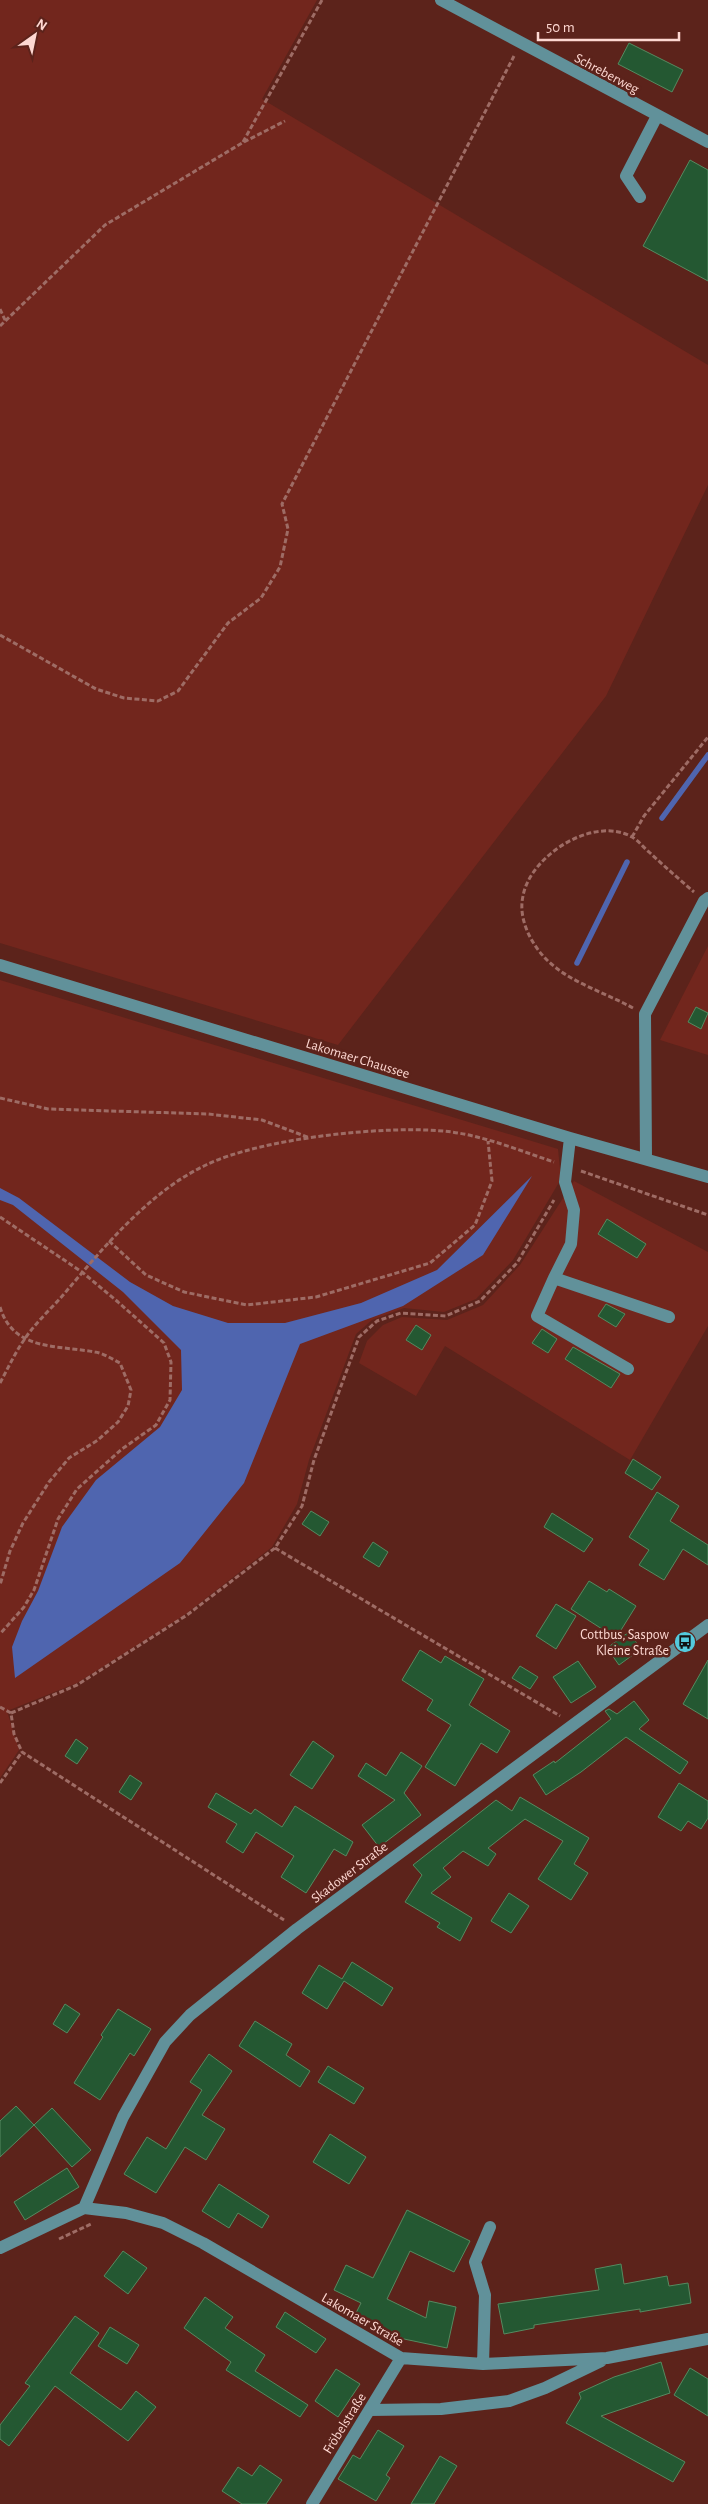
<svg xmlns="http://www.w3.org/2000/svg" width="708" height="2504" font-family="'Alegreya Sans',sans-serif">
<rect width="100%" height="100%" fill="#5c231b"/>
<!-- green -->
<path fill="#72261d" d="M0,0H317L262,99L708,365V485L606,696L338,1045L0,943Z
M708,946V1055L660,1040Z
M0,980L558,1149L561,1179L513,1260L476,1299L444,1312L404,1308L372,1320L356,1334L309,1460L297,1504L272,1547L183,1616L77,1683L7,1711L19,1750L0,1778Z
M574,1181L708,1252V1326L630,1460L445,1346L416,1396L359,1363L367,1341L383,1325L402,1317L447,1320L483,1305L520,1265Z"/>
<!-- water -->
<path fill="#4f65af" d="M532,1176L483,1255L403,1306L300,1344L244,1483L180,1563L15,1678L12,1647L22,1621L38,1591L62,1527L96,1480L160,1427L182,1390L181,1350L123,1292L13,1205L0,1200V1188L19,1198L130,1282L173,1306L228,1323H285L361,1303L437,1270Z"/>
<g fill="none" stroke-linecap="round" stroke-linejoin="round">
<!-- stream -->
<path stroke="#4f65af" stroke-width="5.5" d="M662,818L708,755
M577,963L627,862"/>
</g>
<!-- building -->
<path fill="#245832" stroke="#558a60" d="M629,43L683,70L672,92L618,64Z
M690,160L708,170V281L643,246Z
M696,1007L708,1013L701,1029L688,1022Z
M607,1219L646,1244L637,1258L598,1234Z
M606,1304L625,1314L616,1327L598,1316Z
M416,1325L431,1335L422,1350L406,1340Z
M542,1329L557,1339L548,1353L532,1343Z
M573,1347L620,1374L611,1388L565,1359Z
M633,1459L661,1477L652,1490L625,1473Z
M657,1492L679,1506L670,1521L708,1545V1565L683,1549L664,1580L639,1565L649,1550L629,1537Z
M311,1511L329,1522L320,1536L302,1524Z
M552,1513L593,1539L584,1552L544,1527Z
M373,1542L388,1552L379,1567L363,1557Z
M589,1581L607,1592L609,1589L636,1606L616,1638L571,1609Z
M556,1604L576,1616L556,1649L536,1636Z
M629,1632L641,1649L619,1665L607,1648Z
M420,1650L441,1663L445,1656L484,1679L469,1705L510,1731L497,1753L481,1743L455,1786L425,1767L451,1725L427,1710L433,1700L402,1680Z
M708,1660V1719L683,1704Z
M578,1661L596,1687L571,1703L553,1677Z
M520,1666L538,1677L530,1689L512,1678Z
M634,1701L649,1720L639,1729L688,1762L680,1774L626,1737L581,1772L546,1795L533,1775L554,1761L555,1763L611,1719L605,1711L609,1709L617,1714Z
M76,1739L88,1748L77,1764L65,1756Z
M313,1741L334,1756L312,1789L290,1775Z
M401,1752L422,1766L404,1793L421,1815L379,1847L362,1825L395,1800L358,1776L366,1763L386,1776Z
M130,1775L142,1783L131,1800L119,1792Z
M679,1783L708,1801V1818L701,1829L688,1821L681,1831L658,1817Z
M216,1793L251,1814L255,1809L282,1827L295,1806L353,1842L346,1856L334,1849L306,1893L281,1877L294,1856L256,1832L243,1853L226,1842L237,1824L208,1807Z
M520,1797L589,1838L574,1864L588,1873L571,1900L538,1879L563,1841L525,1819L488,1848L496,1854L488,1866L463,1851L443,1868L451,1877L431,1893L472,1918L460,1941L437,1927L440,1923L405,1902L422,1875L413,1865L496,1800L512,1811Z
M509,1893L529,1906L511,1933L491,1921Z
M352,1962L393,1988L382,2006L344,1981L327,2009L302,1993L319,1965L342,1979Z
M65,2004L80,2014L67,2033L53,2024Z
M118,2009L151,2029L134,2056L130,2053L100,2100L74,2083L103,2037L101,2035Z
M255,2021L292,2044L286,2055L310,2071L300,2087L239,2046Z
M209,2054L232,2071L202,2115L225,2129L206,2160L185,2147L156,2193L124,2174L147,2137L166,2149L202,2090L190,2082Z
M328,2066L364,2088L354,2104L318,2082Z
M16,2106L34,2125L0,2157V2121Z
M52,2108L91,2150L72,2167L34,2125Z
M330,2134L366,2157L349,2184L313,2162Z
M67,2168L79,2187L25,2220L14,2202Z
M219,2184L269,2216L262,2228L238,2213L229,2228L202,2211Z
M407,2210L470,2241L454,2272L410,2251L387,2299L426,2318L429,2301L456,2307L447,2348L404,2339L355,2315L361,2303L334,2290L346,2265L373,2278Z
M123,2251L147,2268L128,2294L104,2276Z
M621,2264L624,2284L667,2276L669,2286L688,2283L691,2303L640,2312V2309L534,2325V2328L504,2334L498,2304L599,2290L595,2269Z
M205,2297L233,2317L225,2328L265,2355L255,2371L308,2405L300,2417L226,2370L231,2362L184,2328Z
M285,2312L326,2339L316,2353L276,2327Z
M75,2316L99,2333L70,2373L121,2410L136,2391L156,2407L128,2441L55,2386L9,2446L0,2439V2425L30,2386L25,2383Z
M110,2327L139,2345L127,2364L98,2346Z
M661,2362L670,2393L601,2416L685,2462L673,2482L566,2423L581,2398L579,2393L614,2377Z
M690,2368L708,2379V2416L674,2395Z
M336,2369L360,2384L338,2417L315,2401Z
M378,2430L404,2446L386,2475L390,2478L376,2501L338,2479L353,2455L360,2459Z
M440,2456L457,2466L434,2504H411Z
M260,2465L282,2480L266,2504H242L222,2491L238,2467L252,2476Z"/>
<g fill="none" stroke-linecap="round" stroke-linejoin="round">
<!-- path -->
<path stroke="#9e6c65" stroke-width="3" stroke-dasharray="5 2.5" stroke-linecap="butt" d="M243,142L322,0
M0,309L5,320
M0,326L105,225L242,143L285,121
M0,635L96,689L124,698L158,701L178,691L228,623L261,598L280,567L288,529L282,504L514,56
M632,837L644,816L708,737
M633,1008C604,992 568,982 545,958C530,942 518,918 523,896C530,856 593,815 632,837C638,840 643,847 649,852C664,866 679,879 694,892
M0,1098L48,1109L208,1114L262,1120L310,1138
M581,1171L708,1215
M0,1217L82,1272L118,1302L164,1343L171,1362L170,1400L156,1425L122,1449L77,1489L58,1519L34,1590L24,1607L0,1634
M109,1241L146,1275L184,1292L247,1305L316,1297L430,1263L475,1225L492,1181L488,1141
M0,1307C13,1351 57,1345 95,1352C103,1353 112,1359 120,1363L131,1390L128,1406L118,1422L98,1440L69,1458L49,1482L23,1523L10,1551L0,1585
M0,1383C8,1368 15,1353 24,1340C35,1323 51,1309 64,1294C103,1248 150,1191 206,1165C261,1138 391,1124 452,1132C487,1137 521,1151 554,1162
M275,1548L560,1716
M0,1707L11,1713L14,1734L22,1752L284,1920
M11,1713L77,1685L187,1615L275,1548L302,1506L314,1460L359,1337L377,1321L401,1313L446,1316L480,1301L517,1263L554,1200
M0,1783L22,1752
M59,2239L91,2224"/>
<!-- minor -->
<path stroke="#61919a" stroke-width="12" d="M441,0L708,142
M640,197L626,176L657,116
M0,965L570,1138L708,1177
M570,1138L565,1182L574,1210L571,1244L554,1278L669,1317
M646,1159L645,1014L704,901L708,898
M554,1278L537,1316L628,1369
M84,2208L123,2117L165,2042L190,2015L297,1929L708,1625
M84,2208L126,2213L163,2223L203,2243L401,2358L483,2364L607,2358L708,2339
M0,2248L84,2208
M483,2364L485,2295L475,2262L490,2227
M370,2410L441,2409L509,2401L545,2388L601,2361
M312,2504L401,2358"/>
</g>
<!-- icons -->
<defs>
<g id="bus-disc" transform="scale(1.125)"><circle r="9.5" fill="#54cadd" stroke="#5c231b"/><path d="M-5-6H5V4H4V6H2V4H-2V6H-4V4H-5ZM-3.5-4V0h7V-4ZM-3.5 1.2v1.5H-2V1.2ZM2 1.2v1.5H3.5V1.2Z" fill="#111"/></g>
</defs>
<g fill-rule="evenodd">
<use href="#bus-disc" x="685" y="1642"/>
</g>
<g text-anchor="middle" stroke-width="5" stroke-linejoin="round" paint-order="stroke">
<!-- street labels -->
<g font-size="14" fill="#fed8d2" stroke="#5c231b">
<text transform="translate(607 73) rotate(28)" y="5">Schreberweg</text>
<text transform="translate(358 1058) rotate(17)" y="5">Lakomaer Chaussee</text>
<text transform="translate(349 1872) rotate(-37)" y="5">Skadower Straße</text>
<text transform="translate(363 2319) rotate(30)" y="5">Lakomaer Straße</text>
<text transform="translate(344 2423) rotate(-58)" y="5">Fröbelstraße</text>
</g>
<!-- poi labels -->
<g font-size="14" fill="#fed8d2" stroke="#5c231b" text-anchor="end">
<text x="669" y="1639">Cottbus, Saspow<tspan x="669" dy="16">Kleine Straße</tspan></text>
</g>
</g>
<!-- north arrow -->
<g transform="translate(35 35) rotate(33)" stroke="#5c231b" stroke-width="4" paint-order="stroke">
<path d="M0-4L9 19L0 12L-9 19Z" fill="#fed8d2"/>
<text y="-8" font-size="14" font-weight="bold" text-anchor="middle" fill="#fed8d2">N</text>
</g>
<!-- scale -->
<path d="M538 32v8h141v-8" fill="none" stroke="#fed8d2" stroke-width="2.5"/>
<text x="546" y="32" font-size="15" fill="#fed8d2" stroke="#5c231b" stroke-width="4" paint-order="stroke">50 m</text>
</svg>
